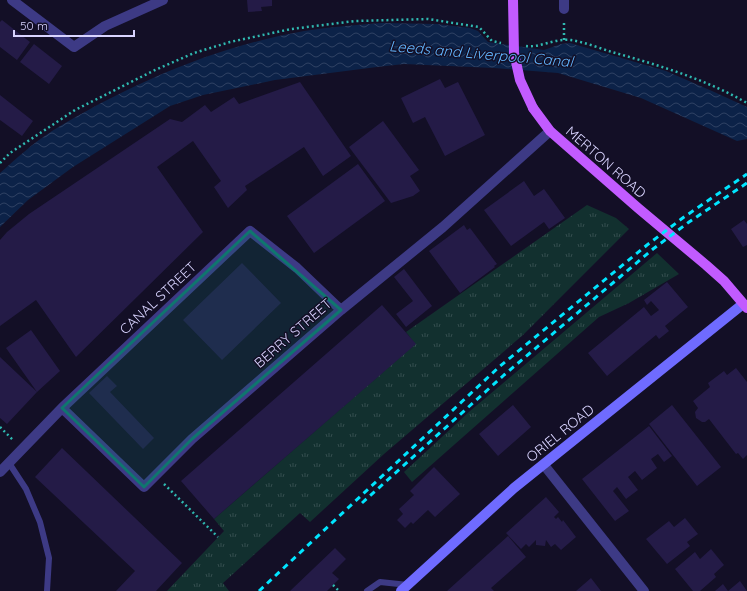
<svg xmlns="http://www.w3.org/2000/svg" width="747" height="591" font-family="Quicksand,sans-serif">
<defs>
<pattern id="grass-tufts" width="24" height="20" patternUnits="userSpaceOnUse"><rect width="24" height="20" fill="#12302f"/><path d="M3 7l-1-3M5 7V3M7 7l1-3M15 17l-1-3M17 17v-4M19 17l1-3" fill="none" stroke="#344d4e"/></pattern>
<pattern id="water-waves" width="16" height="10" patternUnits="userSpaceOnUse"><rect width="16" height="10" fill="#0c2248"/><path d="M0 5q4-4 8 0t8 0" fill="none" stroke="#2f4163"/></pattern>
</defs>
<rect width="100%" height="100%" fill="#130f26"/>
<!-- grass -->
<path fill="url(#grass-tufts)" d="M587,205L616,218L629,229L523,335L384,454L310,522L300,513L223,583L229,591H167L224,531L214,519L415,344L406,332Z
M657,253L679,274L629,303L599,317L412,482L404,472L470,411Z"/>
<!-- water -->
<path fill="url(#water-waves)" d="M382,23L437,24L470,28L478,31L488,42L544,50L561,44L570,43L666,71L712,91L747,107V139L737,141L641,98L558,73L494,68L404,64L377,67L275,80L203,95L170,106L73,167L28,200L0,227V173C17,158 33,143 52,131C130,84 214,47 304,31C330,27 356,25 382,23Z"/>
<!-- building -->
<path fill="#241b47" d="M247,0H272V6L261,7L262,11L248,12Z
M2,20L30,42L17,60L0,47V22Z
M34,44L62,66L49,84L20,62Z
M440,79L445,88L458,82L485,135L445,156L425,117L413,123L401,98Z
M300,82L351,156L323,176L304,147L245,186L247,190L228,208L214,187L221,181L193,141L157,167L203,232L76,357L36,300L0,326V240L7,232L29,214L170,119L182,122L205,105L211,112L234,97L239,104Z
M0,95L33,121L22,136L0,120Z
M383,121L419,170L410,176L420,191L413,196L391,203L349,147Z
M358,164L385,201L314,253L287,216Z
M524,181L534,196L544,189L565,218L549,229L544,222L511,246L484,210Z
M744,220L747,224V245L743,247L731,229Z
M464,225L467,230L470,228L497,264L494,266L495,267L460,293L429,251Z
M242,263L281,303L222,360L183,320Z
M404,269L432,306L406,327L396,314L413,301L394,277Z
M667,282L688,307L665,326L669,331L659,339L656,335L607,376L588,353L644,307L651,316L659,310L651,301L647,305L644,300Z
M382,305L416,344L214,519L181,481Z
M31,330L60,371L37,392L6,348Z
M0,357L37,392L7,424L0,418Z
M736,368L747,382V455L743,459L738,453L736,454L709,419L705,422H702L696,418L695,412L698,408L693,401L710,387L708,383L724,371L727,375Z
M107,376L117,386L110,392L154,438L143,449L89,393Z
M513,405L531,427L498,456L479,434Z
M672,405L721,467L697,486L649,424Z
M649,426L672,456L664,462L658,454L651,459L657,468L642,480L635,471L628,477L638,490L626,499L617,487L613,491L629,511L615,521L582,479Z
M62,448L182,563L156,591H116L135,571L35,477Z
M434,467L460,494L435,517L428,510L413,524L411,522L405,528L397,520L403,514L399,509L414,495L410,491Z
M546,497L559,512L554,517L556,519L558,517L562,522L563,520L576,537L561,550L555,544L551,547L546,540L545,546L536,545V540L529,547L526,544L521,549L506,533Z
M685,518L698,534L687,542L690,546L667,564L646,539L669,521L674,527Z
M508,536L526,557L491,588L494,591H447Z
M335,548L346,559L332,573L339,579L327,591H290Z
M711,549L724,565L714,574L716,577L700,591H693L675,569L695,552L700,559Z
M591,578L601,591H576Z
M740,581L747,591H715L723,584L728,591Z"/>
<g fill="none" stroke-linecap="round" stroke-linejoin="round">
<!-- path -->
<path stroke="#2fb8b0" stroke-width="2.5" stroke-dasharray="2 3" stroke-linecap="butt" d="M564,40V21
M526,46C540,48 555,38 571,40C584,42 599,48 612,52C658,65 705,79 747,103
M0,163L10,153L75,110L155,70L194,53L230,42L291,29L355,21L428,19L479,27L492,41L501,43
M0,427L14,441
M164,484L218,537
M333,585L338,590L336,591"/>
<!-- service -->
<path stroke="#3d3a85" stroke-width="6" d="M9,463L26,489L40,522L49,558L47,591
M367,591L380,582L408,585"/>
<!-- minor -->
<path stroke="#3d3a85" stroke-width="10" d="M12,0L74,47L105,26L163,0
M564,0V9
M62,408L144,487L192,439L341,310L443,227L550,131
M544,465L644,591
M0,472L62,408L250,231L297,268L341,310"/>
<!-- secondary -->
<path stroke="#6f6bff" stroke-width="10" d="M401,591L514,488L743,304"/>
<!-- primary -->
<path stroke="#c25bff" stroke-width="10" d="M533,108L550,131L638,208L706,265L724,281L747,308"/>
<!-- rail -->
<path stroke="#00e5ff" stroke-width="3" stroke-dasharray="6 5" stroke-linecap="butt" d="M362,503L504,375L653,249L689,222L747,183
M259,591L499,367L647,245L684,217L747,174"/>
<!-- primary-bridge -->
<path stroke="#c25bff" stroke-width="10" d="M513,0L514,53L520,80L533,108"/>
</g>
<!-- marked area -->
<path fill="#0f766e" fill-opacity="0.2" stroke="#0f766e" stroke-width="3" stroke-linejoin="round" d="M250,231L341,310L192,439L144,487L62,408Z"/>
<g text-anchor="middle" stroke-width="3" stroke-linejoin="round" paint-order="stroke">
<!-- street labels -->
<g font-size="14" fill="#d9d4ff" stroke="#130f26">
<text transform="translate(606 162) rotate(41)" y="5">MERTON ROAD</text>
<text transform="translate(158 298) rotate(-43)" y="5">CANAL STREET</text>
<text transform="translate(293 333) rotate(-41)" y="5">BERRY STREET</text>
<text transform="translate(560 433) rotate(-39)" y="5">ORIEL ROAD</text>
</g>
<!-- water labels -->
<g font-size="15" font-style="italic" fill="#62b6ff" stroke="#130f26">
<text transform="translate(481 54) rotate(5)" y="5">Leeds and Liverpool Canal</text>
</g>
</g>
<!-- scale -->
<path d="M14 30v6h120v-6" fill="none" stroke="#d9d4ff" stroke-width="2"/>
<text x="20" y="30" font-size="12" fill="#d9d4ff" stroke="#130f26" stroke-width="3" paint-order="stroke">50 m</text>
</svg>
